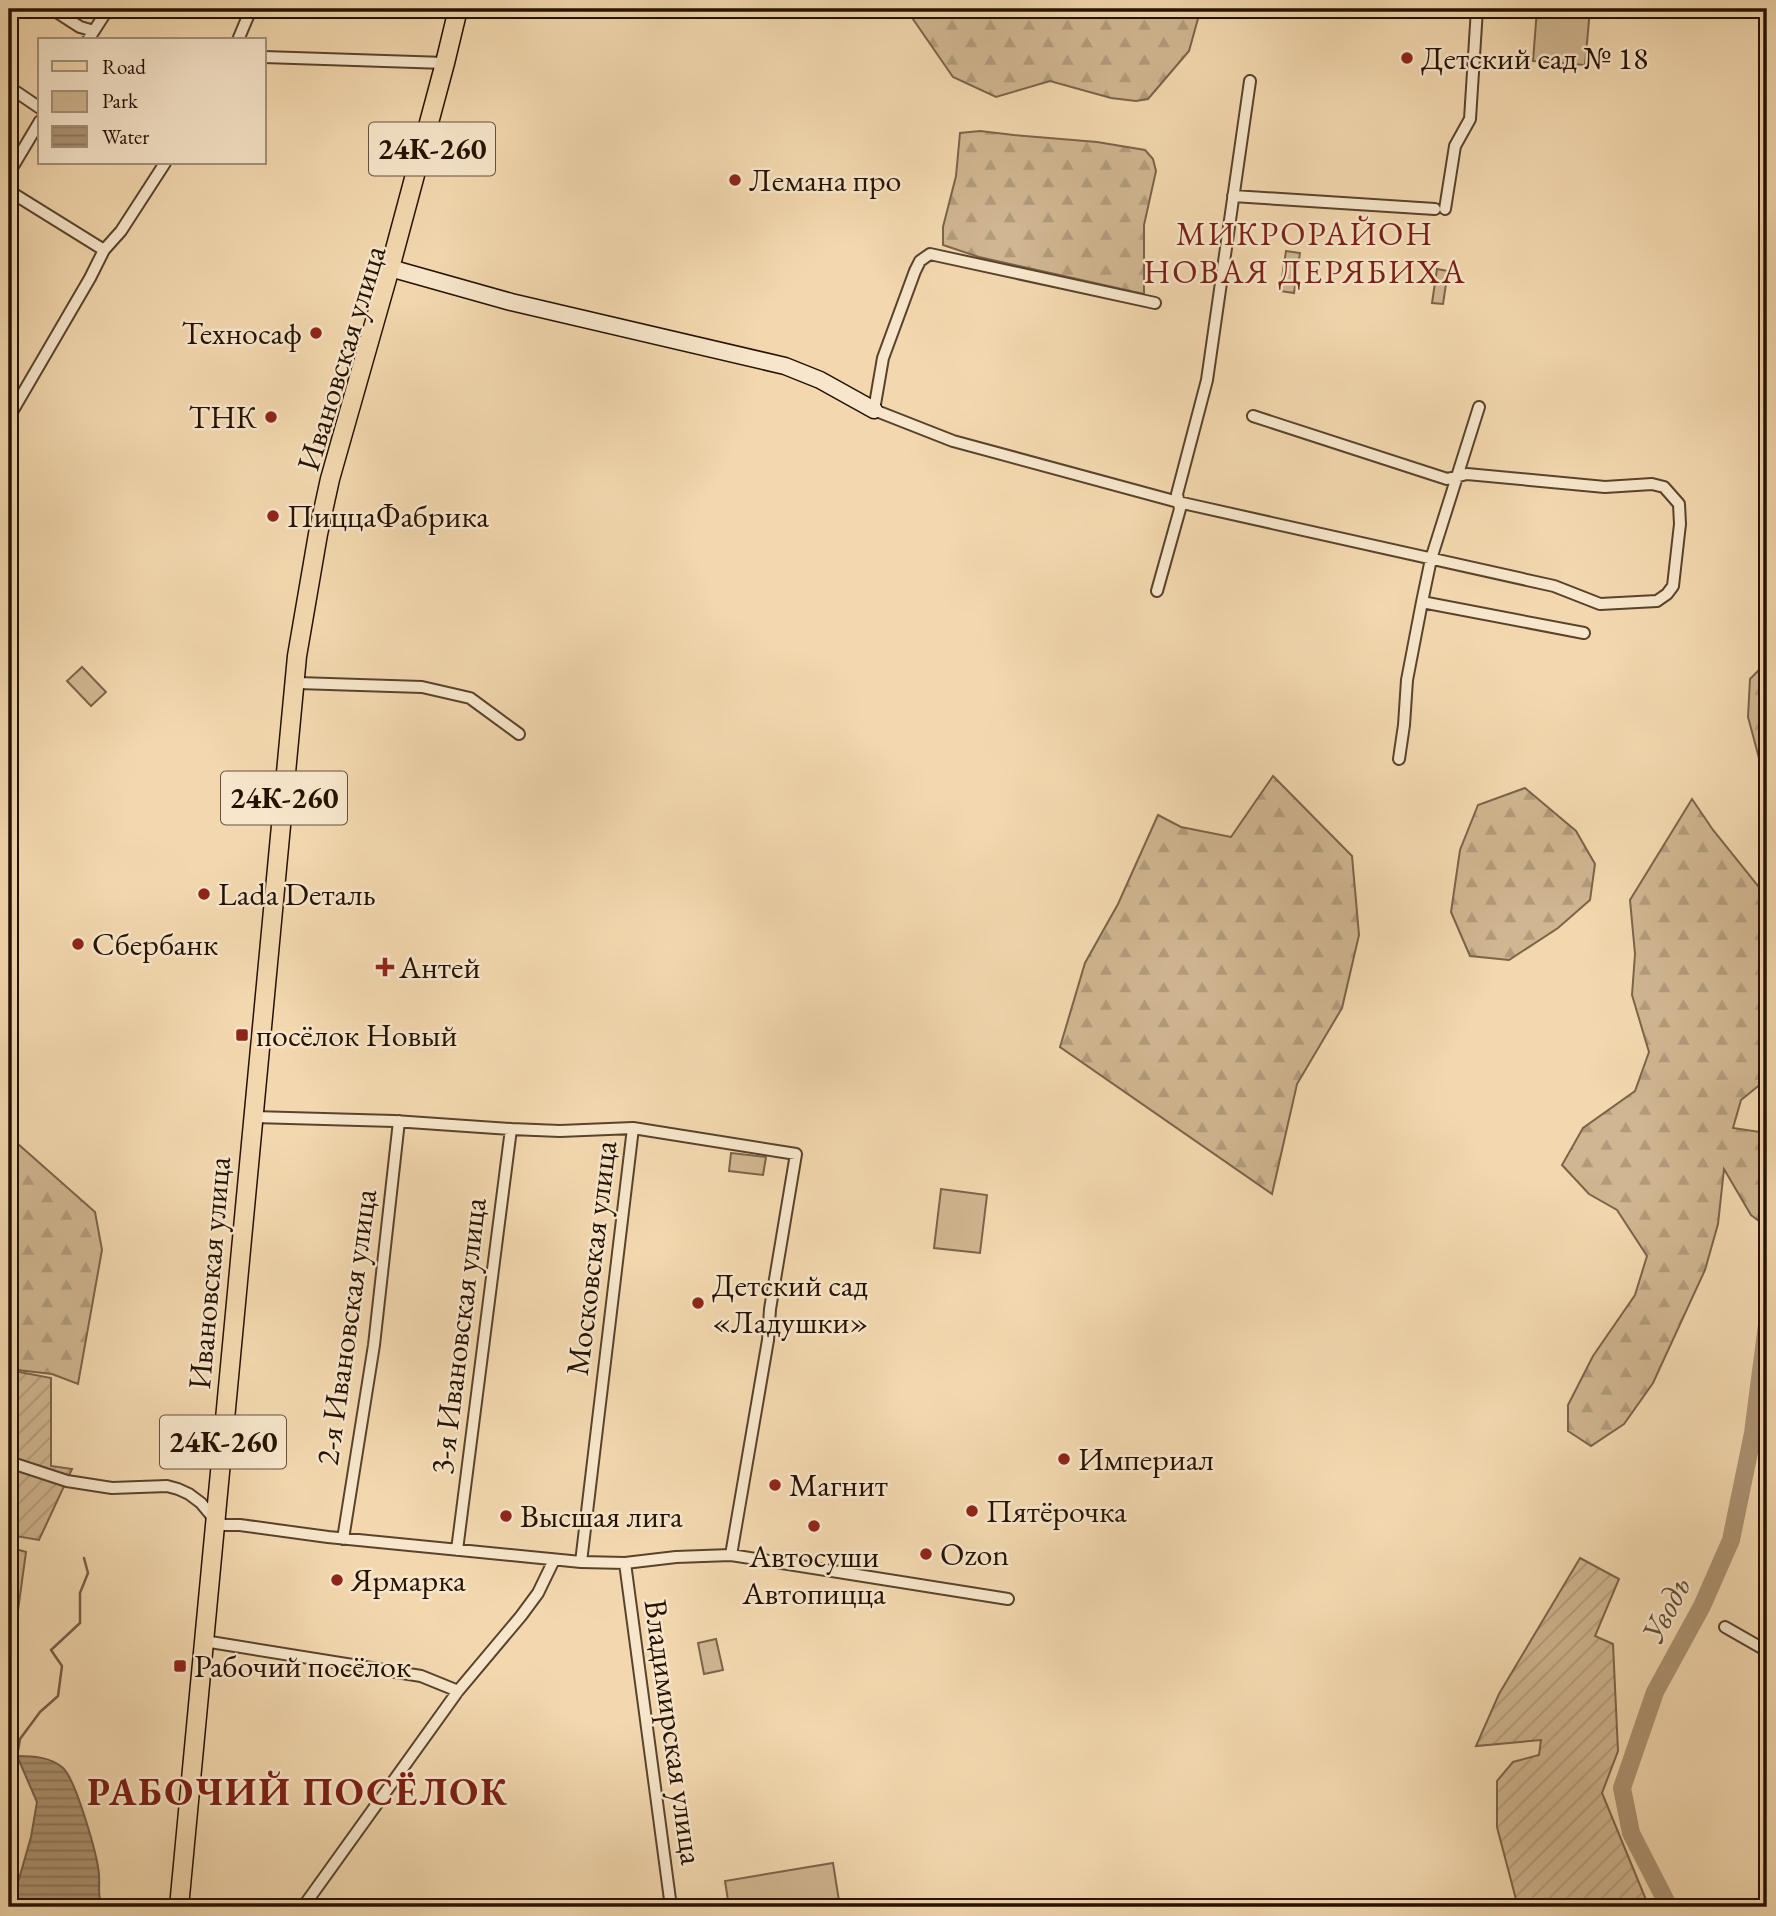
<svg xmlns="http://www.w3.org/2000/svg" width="1776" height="1916" font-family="'EB Garamond',serif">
<defs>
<pattern id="forest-firs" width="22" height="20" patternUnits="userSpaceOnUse" patternTransform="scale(1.75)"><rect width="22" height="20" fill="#d0b691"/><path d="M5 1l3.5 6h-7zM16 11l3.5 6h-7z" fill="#b29b7b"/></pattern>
<pattern id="garden-furrows" width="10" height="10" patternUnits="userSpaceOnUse" patternTransform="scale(1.75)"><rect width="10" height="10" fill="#d0b691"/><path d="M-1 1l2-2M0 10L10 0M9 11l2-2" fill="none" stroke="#b29b7b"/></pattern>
<pattern id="water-rules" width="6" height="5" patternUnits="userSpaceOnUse" patternTransform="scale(1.75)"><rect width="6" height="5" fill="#ad9474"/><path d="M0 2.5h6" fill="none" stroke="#8d775d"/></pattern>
</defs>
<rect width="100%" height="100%" fill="#f3d8af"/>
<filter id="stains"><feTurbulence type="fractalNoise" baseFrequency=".00286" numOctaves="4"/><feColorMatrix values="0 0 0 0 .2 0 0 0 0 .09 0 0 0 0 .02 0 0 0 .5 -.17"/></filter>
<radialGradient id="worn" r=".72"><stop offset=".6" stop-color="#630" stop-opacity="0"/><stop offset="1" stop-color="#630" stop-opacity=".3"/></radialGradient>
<!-- forest -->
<path fill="url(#forest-firs)" stroke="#7b6449" stroke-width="2" d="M906,9H1197L1199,15L1189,51L1148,99L1136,101L1111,98L1050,81L996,97L953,77Z
M980,131L1014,135L1097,142L1145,150L1153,159L1156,171L1144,225V294L979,257L943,245V227L956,176L960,133Z
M1767,662V788L1748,717L1750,679Z
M1273,776L1352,856L1359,935L1342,1008L1297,1084L1272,1194L1060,1047L1085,963L1118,904L1158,815L1181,827L1231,837Z
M1525,788L1576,831L1595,864L1590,900L1558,928L1509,960L1470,956L1451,912L1460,850L1478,805Z
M1692,799L1713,830L1767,897V1079L1741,1100L1733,1128L1767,1133V1196L1763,1224L1751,1215L1724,1169L1718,1224L1705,1270L1653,1383L1624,1424L1591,1446L1568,1431V1405L1593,1356L1635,1295L1647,1256L1617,1210L1589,1194L1562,1165L1583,1128L1635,1091L1649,1052L1632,995L1635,954L1630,900Z
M9,1136L95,1212L102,1250L78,1384L52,1374L9,1369Z
M9,1547L26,1552L9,1676Z"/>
<!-- park -->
<path fill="#d0b691" stroke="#7b6449" stroke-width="2" d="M1537,9H1590L1585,65L1533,61Z
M1286,251L1300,253L1294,293L1280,291Z
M1437,269L1448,271L1443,304L1432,303Z
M82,667L106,692L91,706L67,681Z
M731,1153L766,1157L763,1175L729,1171Z
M941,1189L987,1195L980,1253L934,1248Z
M716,1639L723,1670L704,1674L698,1643Z
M833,1863L840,1907H729L725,1881Z"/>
<!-- garden -->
<path fill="url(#garden-furrows)" stroke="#7b6449" stroke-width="2" d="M9,1370L51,1378V1466L72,1469L39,1540L9,1535Z
M1580,1558L1619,1579L1595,1636L1613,1644L1618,1751L1602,1793L1649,1907H1518L1497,1827V1781L1513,1762L1539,1755L1541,1740L1476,1746L1499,1694Z"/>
<!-- water -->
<path fill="url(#water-rules)" stroke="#776046" stroke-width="2" d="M17,1756C33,1756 51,1757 63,1768C76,1780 98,1857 99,1875C100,1888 97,1894 102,1907H11L31,1837L37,1802Z"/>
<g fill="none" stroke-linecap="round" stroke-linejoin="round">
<!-- stream -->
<path stroke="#776046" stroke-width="2.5" d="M17,1756L20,1739L40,1712L58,1696L62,1666L51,1650L80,1623V1593L88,1573L84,1558"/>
<!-- river -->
<path stroke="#ad9474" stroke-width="18" d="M1669,1907L1631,1833L1622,1788L1655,1692L1702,1606L1731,1540L1753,1433L1767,1325"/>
<!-- street casing -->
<g stroke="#59432c" stroke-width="14">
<path id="street" d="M52,9L80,27L94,31
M88,40L108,9
M238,40L251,9
M264,57L445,63
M9,87L40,108
M9,173L40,121
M9,191L104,250
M1233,196L1435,209
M1445,209L1455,146L1470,119L1477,9
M1155,303L930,254L920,261L915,271L883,358L874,410L953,441L1178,502L1554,586L1600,604L1657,601L1667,594L1673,586L1680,524L1679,504L1664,487L1652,484L1605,487L1467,474L1447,479L1253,416
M9,417L90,278L104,250L121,231L165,163
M1157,591L1180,509L1177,494L1207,380L1250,81
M1422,602L1584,633
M298,683L422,687L470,698L519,734
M1399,759L1404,725L1407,680L1422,602L1431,559L1479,407
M253,1117L394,1121L511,1129L560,1131L633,1128L581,1562
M633,1128L796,1154L770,1309L768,1340L731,1555
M9,1462L67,1481L112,1488L167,1486L178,1489L189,1494L201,1503L216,1521L224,1525H240L328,1537L581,1562L625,1563L676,1557L731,1555L1008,1599
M343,1539L374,1345L399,1121
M457,1550L511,1129
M625,1563L671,1907
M1725,1627L1767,1651
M204,1641L421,1676L458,1691
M303,1907L458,1691L521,1616L538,1593L554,1560"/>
</g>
<!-- secondary casing -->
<g stroke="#261101" stroke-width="19">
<path id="secondary" d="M390,268L511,302L785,366L820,380L874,410"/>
</g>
<!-- primary casing -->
<g stroke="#261101" stroke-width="21">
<path id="primary" d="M179,1907L297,656L318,534L330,479L390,268L445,63L458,9"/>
</g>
<!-- street -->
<use href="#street" stroke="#f7e6cb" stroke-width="10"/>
<!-- secondary -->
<use href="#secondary" stroke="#f7e6cb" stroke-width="16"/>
<!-- primary -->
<use href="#primary" stroke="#f3d8af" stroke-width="18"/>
</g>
<!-- markers -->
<g fill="#8f2418" stroke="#f7e6cb" stroke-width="2.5">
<circle cx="1407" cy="58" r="7"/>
<circle cx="735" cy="180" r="7"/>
<circle cx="316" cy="333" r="7"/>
<circle cx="271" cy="417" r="7"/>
<circle cx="273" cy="516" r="7"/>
<circle cx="204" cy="894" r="7"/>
<circle cx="78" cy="944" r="7"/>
<path d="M381.5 956.5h7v7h7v7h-7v7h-7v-7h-7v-7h7z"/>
<rect x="235" y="1028" width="14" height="14" rx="3.5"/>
<circle cx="698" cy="1303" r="7"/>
<circle cx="1064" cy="1459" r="7"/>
<circle cx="775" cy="1485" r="7"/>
<circle cx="972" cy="1511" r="7"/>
<circle cx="506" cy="1516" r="7"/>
<circle cx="814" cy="1526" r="7"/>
<circle cx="926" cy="1554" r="7"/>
<circle cx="337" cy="1580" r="7"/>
<rect x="173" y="1659" width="14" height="14" rx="3.5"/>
</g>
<g text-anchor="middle" stroke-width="5" stroke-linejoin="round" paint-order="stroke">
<!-- shield labels -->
<g fill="#f7e6cb" stroke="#65513e" stroke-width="2">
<rect x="369" y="122.5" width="126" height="53" rx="5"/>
<rect x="221" y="771.5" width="126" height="53" rx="5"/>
<rect x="160" y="1415.5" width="126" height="53" rx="5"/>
</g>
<g font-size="30" font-weight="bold" fill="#261101">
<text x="432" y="159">24К-260</text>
<text x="284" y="808">24К-260</text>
<text x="223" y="1452">24К-260</text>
</g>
<!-- poi labels -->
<g font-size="32" fill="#261101" stroke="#f7e6cb" text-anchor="start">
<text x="1421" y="69">Детский сад № 18</text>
<text x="749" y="191">Лемана про</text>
<text x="302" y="344" text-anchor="end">Техносаф</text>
<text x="257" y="428" text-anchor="end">ТНК</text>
<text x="287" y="527">ПиццаФабрика</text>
<text x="218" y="905">Lada Dеталь</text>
<text x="92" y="955">Сбербанк</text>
<text x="399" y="978">Антей</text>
<text x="256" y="1046">посёлок Новый</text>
<text x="712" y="1296">Детский сад<tspan x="712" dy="37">«Ладушки»</tspan></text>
<text x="1078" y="1470">Империал</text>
<text x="789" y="1496">Магнит</text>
<text x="986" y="1522">Пятёрочка</text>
<text x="520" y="1527">Высшая лига</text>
<text x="940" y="1565">Ozon</text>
<text x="814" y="1567" text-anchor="middle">Автосуши<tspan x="814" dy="37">Автопицца</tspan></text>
<text x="351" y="1591">Ярмарка</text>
<text x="194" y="1677">Рабочий посёлок</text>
</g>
<!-- street labels -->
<g font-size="32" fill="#261101" stroke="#f7e6cb">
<text transform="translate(341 358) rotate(-73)" y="11">Ивановская улица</text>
<text transform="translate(591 1258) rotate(-83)" y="11">Московская улица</text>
<text transform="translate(209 1273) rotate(-85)" y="11">Ивановская улица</text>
<text transform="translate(346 1327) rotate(-82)" y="11">2-я Ивановская улица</text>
<text transform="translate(458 1336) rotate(-83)" y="11">3-я Ивановская улица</text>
<text transform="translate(674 1732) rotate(82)" y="11">Владимирская улица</text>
</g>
<!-- neighbourhood labels -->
<g font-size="33" letter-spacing="2" fill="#7a1f14" stroke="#f7e6cb">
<text x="1305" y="245">МИКРОРАЙОН<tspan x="1305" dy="38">НОВАЯ ДЕРЯБИХА</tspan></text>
</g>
<!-- water labels -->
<g font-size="33" font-style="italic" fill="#634c35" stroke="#f7e6cb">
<text transform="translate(1665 1609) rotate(-63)" y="12">Уводь</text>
</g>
<!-- district labels -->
<g font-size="38" font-weight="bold" letter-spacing="2" fill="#7a1f14" stroke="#f7e6cb">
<text x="298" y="1805">РАБОЧИЙ ПОСЁЛОК</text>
</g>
</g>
<!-- margin -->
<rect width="1776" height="1916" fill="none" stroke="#f3d8af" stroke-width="35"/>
<rect x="10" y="10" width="1755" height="1895" fill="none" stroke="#261101" stroke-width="3.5"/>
<rect x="18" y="18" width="1741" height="1881" fill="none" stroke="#261101" stroke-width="2"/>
<!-- legend -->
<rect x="38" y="38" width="228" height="126" fill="#f7e6cb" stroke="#a3917a" stroke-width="2"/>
<rect x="52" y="61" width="35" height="10" fill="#f3d8af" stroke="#a3917a" stroke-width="2"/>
<text x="102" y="74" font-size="21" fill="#261101">Road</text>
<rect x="52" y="91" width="35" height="21" fill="#d0b691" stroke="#a3917a" stroke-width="2"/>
<text x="102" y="108" font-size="21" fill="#261101">Park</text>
<rect x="52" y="126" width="35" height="21" fill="url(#water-rules)" stroke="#a3917a" stroke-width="2"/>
<text x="102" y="144" font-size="21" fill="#261101">Water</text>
<rect width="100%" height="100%" filter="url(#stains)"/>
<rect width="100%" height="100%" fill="url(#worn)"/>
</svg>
